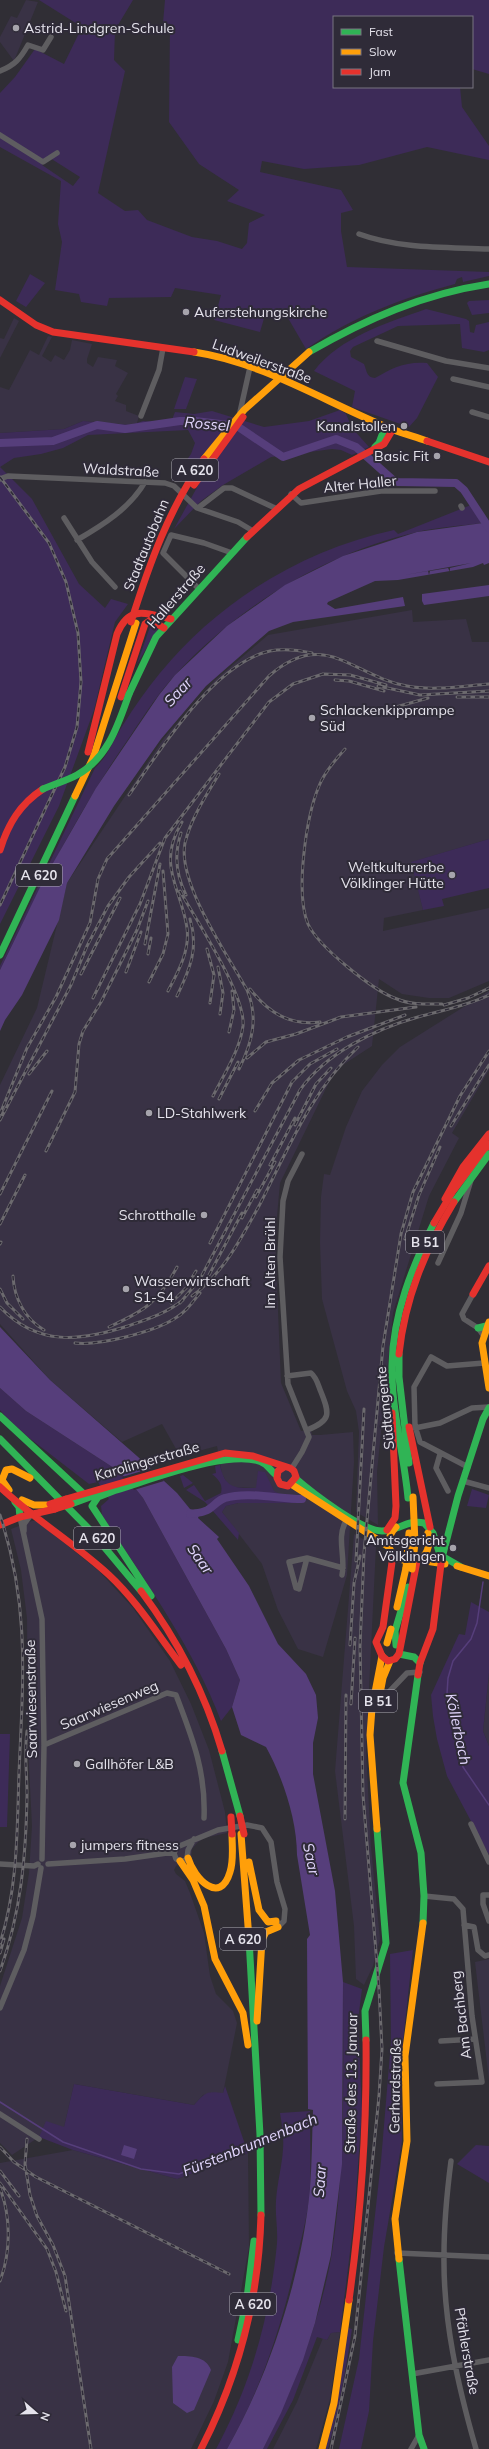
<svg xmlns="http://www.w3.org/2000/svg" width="489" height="2449" font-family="Mulish,sans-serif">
<rect width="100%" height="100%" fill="#302e35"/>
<!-- built -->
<path fill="#393245" d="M26,0L38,2L14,61L0,42V37L11,16L17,18Z
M14,318L19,321L0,358V338L4,339Z
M48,336L52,337L42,356L51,362L55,355L64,360L70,350L72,340L92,344L87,359V363L93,367L98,357L117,360L115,366L128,373L116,394L118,396L115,401L126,405V411L139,416L137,423L131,425L83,421L64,429L0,433V387L9,390L30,350L39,355Z
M412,610L413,622L466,619L472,642H489V839L412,862L423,910L384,918L383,931L489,908V981L449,998H429L402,994L379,979L372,1046L335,1070L280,1183L275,1239L281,1383L301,1431H311L312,1435H320L353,1432L354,1462L347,1575L323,1657L298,1649L278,1610L262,1564L222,1512L226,1506L238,1503H300L303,1499L298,1496H284L256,1488L233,1487L227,1483L222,1474L217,1446L180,1456L162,1424L122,1442L50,1380L0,1324V1085L37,1008L67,883L164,738L215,680L268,635Z
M489,991V1070L452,1133L459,1138L429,1196L393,1313L377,1472L378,1525L356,1512L359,1432L356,1411L347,1391L322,1299L320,1242L321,1197L324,1174L330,1175L346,1127L362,1091L382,1065L400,1047Z
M32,1521H37L99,1571L133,1608L170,1661L191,1704L209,1750L225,1812L227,1833L204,1838L197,1843L192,1849L191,1859L176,1866L174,1870L176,1874L185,1881L190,1893L204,1933L210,1976L216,1994L233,2011L237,2023L223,2093L203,2095L194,2105L74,2084L64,2127L39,2137L12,2155L0,2143V1986L22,1918L29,1873L32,1826L28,1747L27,1618L21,1570L11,1529Z
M354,1534L376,1546L366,1750L371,1847L380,1939L373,1966L364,1985L356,1979L354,1926L335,1771Z
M489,1673V1746L483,1731Z
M489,1959V2080L475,1962Z
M73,2150L177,2179L248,2153L249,2247L228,2362L214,2401L191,2449H0V2163Z
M340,2332L330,2399L316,2449H273L297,2402L323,2338L327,2340L331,2333Z"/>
<!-- green -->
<path fill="#3d2b58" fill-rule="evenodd" d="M39,0H133L115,30L114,60L125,71L98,193L125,211L138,210L147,220L192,237L217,241L242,249L247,243L249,223L265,215L227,201L239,190L199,164L169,122L170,24L163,23L165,0H489V74L472,69V17H334V87H460L462,107L489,146V160L427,147L359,165L304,169L262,161L260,172L341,190L353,210L341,213V231L347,267L489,272V276L463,282L462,277L457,279L455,284C402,298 352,317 306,349L288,318L265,315L260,332L214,320L221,295L175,288L171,297L109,298L107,306L81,302L79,294L55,290L62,242L58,224L61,181L0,147V93L15,77L35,49L64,64L82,27ZM50,158L80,177L73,186L42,165Z
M30,274L45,283L26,307L16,301Z
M489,300V313L472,315L467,303L469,301Z
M426,309L466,319L469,321L470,332L474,333L476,325L489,322V350L484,352L462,348L460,324L398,326L353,347L350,351L351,357L364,364C367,371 366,377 375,378C392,368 406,361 427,363L438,377L417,418L409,427L352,407L355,391L314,371C340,337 387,323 426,309Z
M185,377L197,379L186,409H174Z
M340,410L346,414L352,428L369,447L352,455L341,450L332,449L271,457L223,485L201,501L174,529L205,473L190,464L180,476L172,481L191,454L195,443L188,430L88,435L63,448L41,454L14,458L0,467L32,499L79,584L105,608L111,599L128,604L115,622L94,710L59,806L0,924V433L64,429L83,421L131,425L143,421L166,423L171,422L175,412L194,414L212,411L264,427L309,421Z
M471,505L483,523C461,526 438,527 417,532C326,553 240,605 176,674C159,692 145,714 131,735C79,809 39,889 0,970V966L95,768C109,755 113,740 123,725C134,707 147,689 160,673C220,600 303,550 394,530L398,534Z
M151,624L158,628L157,631L137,664Z
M489,839V888L442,899L444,906L423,910L411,862Z
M0,1388L26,1411L117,1470L131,1483L143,1498L226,1649L240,1680L232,1707L221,1721C193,1647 145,1581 102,1515L101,1506L109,1499L98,1482L89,1484L28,1437L7,1418L0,1410Z
M220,1465C225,1489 235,1488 256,1488L258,1471L265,1472L274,1491C283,1497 294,1493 303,1499L300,1503H238L226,1506L222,1512L239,1533L238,1540L205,1502L186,1490L194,1485L205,1501L221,1493C223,1484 219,1480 212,1474L216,1473L215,1466Z
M183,1475L193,1483L184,1488L180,1476Z
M472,1489L489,1495L486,1508L467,1506Z
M471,1602L489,1612V1673L483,1731L489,1746V1855L447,1776L437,1739L433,1716L431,1695L459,1634L465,1635Z
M0,1734H10L7,1827H0Z
M413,1950L401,2059L402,2141L384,2247L373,2341L369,2411L361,2449H339L359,2359L381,2161L391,2042L390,1954Z
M343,1982L362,1989L358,2020L362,2111L354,2220L340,2332L331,2333L327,2340L317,2337L293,2400L267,2449H263C294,2387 320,2322 332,2253C346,2164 343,2072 343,1982Z
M74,2084L194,2105C205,2092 207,2091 223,2093L225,2086L248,2153L177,2179L73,2150L39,2137L46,2121L64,2127Z
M310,2111C310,2136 311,2162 310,2187C309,2209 303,2232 298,2253C283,2322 262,2388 227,2449H216C251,2384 270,2317 277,2243C278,2229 275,2215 276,2201C277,2183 282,2166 283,2149C284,2137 282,2125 280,2113Z
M476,2145L489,2146V2183L457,2164Z
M348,2328L352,2329C346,2369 339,2409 328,2449H324Z"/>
<!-- water -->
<path fill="#563e7b" d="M481,518L489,521V563L484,565L483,563L473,567L398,580L375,581L328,602L327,604L335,609L403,597L405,606L293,622L269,631L206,686L161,739L114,806L67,883L59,920L22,995L5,1020L0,1031V970L45,877L96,788L159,695L175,675L227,626L285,585L343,556L417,532L483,523Z
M489,585V596L424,605L422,601V594Z
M0,1327L50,1380L137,1456L177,1493L190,1509L200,1512L198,1518L219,1537L217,1539L249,1586L278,1644L306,1674L316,1695L318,1718L313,1743V1774L335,1891L343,1982L342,2164L331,2255L315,2323L303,2360L281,2413L263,2449H227C270,2374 302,2275 310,2188C312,2162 312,2136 313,2110L308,2109L307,1939L310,1935L297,1855C297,1820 283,1778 266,1747L241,1735L232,1707L240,1680L226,1649L143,1498L131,1483L117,1470L26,1411L0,1388Z
M124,2145L137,2149L134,2159L121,2155Z
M178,2356C190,2356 206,2356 211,2370L194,2410L187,2413L173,2403L172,2367Z"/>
<!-- pier -->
<path fill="#302e35" d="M471,563L450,568V572L448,568L430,571L429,575L428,571L405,575Z
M152,1468L164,1481L134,1490L122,1477Z"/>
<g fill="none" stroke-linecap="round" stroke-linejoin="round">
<!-- stream -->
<path stroke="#563e7b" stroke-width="1.5" d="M483,1582L477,1623L471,1639L453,1661L448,1678L447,1694L463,1767L489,1805
M0,2102L63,2142L141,2169L179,2174L256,2144
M265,2140L313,2121"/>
<!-- river -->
<path stroke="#563e7b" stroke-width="8" d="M0,443L53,441L97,425L125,429L180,421H195L237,426L283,457L336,439L356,447L393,480L398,482L456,483L464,490L489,528
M190,1514C195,1513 201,1513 205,1511C212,1509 217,1500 225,1498C247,1491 279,1499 302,1499"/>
<!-- street -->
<path stroke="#5e5d60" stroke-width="5.5" d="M0,71C15,65 20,59 28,45L43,50L51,37
M0,135L43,162L57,153
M359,234C400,249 446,247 489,249
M377,341L446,361L489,368
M453,379L489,387
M240,412L250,367
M472,412L489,417
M141,416L159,370L163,348
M0,479L8,476L165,483L174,486L197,508L238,522L253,531
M291,494L301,503L381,491H435
M461,506L462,508
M198,508L224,488H232L275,508
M64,518L92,562L115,587
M77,540C103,525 130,508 145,482
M199,589L163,553L171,535L204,543L232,553
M438,1263L461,1213L471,1180
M473,1294L462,1314L464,1319L478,1328L483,1335
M287,1376L311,1373C317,1378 318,1385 321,1392C330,1414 331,1421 307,1430
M415,1428L440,1423L472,1408L489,1407
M440,1454L436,1468L448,1491
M468,1467L420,1442L415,1426L414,1387L431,1357L447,1366L484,1363
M292,1468L302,1452L309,1437L288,1384L280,1257L283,1201L288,1181L302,1154
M463,1481L489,1488
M20,1517L42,1619L44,1745L42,1859
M24,1531V1524L30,1516
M307,1558L299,1589L296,1588L289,1562L307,1558L343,1568
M342,1575C346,1557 336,1538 346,1521
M388,1693L407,1673L420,1672
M44,1745L167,1693L176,1695C192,1737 206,1771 204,1818
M471,1824L489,1862
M194,1839L188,1850L187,1859L182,1861L176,1859L174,1853L177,1847L218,1830L247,1825L262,1828L271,1842L277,1882L285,1909L284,1921L278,1927
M0,1864L34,1866L38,1864
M48,1864L125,1859L174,1852
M489,1895H483V1904L489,1921
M424,1896L454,1899L463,1909L472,2016L482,2082L437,2084
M464,1925L474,1927L478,1950L485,1956L489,1955
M0,2008L24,1950L33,1916L41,1868
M441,2041L475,2039
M0,2114L39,2139
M451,2161C447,2192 444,2224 444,2255C443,2321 458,2386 476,2449
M397,2253L489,2257
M412,2374L489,2360
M411,2449L419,2435"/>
<!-- fast -->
<path stroke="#30b455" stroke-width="7" d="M309,352C366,319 423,294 489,284
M375,447L379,443L385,427
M129,694L156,637L247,537
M0,955L75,796
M478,1328L486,1326
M399,1354V1377L409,1463
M0,1416L84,1494
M0,1439L90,1530L141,1591
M295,1478C311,1492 361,1531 382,1531C398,1531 408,1519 424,1523L433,1533L440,1555L461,1567
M116,1490L98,1497L92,1506L151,1596
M113,1491C145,1482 236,1445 265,1464C269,1467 272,1472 276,1475
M408,1498C404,1454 391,1409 392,1365C393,1314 412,1267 434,1223
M15,1502L19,1507L20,1517
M71,1504L101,1493
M442,1558L458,1496L483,1419L489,1408
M396,1645L395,1631L408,1587
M399,1654L414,1657L420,1663
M418,1675L403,1783L421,1853L424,1896L423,1923
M222,1751L240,1816
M249,1939L260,2135L261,2215
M366,2040L365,2011L386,1943L377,1829
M399,2259L419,2435L424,2449
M238,2340L247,2298L254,2241"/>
<!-- slow -->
<path stroke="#ff9f0a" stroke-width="7" d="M194,352C261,362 322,400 384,426C397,432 413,436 427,441
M75,796L93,758L136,623
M489,1322L482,1343L489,1388
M291,1484L389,1547
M9,1490L2,1480L6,1470L12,1469L30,1478
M22,1500L34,1505H47
M396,1527C366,1560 437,1581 428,1533
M419,1560L445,1564
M457,1566L489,1576
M397,1607L406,1568
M387,1643L391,1629
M378,1704L383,1678L390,1661
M377,1829L370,1735L372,1708L382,1656
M241,1834L249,1939
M188,1858C194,1878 220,1906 230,1872C234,1860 232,1846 232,1834
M180,1861L193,1880L204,1906L215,1959L243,2013L248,2045
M249,1862L259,1910L268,1922L276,1921
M257,2021L262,1940L266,1932L278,1927
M399,2259L395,2219L407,2141L405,2056L423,1923
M322,2449L334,2403L349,2300"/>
<!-- jam -->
<path stroke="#e5322d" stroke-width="7" d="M0,300L36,325L53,332L194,352
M427,441L489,462
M247,537L299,489L384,444L393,429
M121,697L145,624L151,620L164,628
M88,752L117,634C129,605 146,613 171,619
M0,850C8,824 20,804 43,789
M445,1199L463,1167L489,1134
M434,1223L453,1191L489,1144
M473,1294L489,1266
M409,1427L430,1527
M0,1487C34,1519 74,1543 109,1575C137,1601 158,1635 181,1665
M66,1499L225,1453L253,1456L290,1468L294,1471L296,1477L288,1486L280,1484L277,1478L278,1471L284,1467
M0,1525L20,1517L55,1509
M387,1530L395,1518L396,1506L392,1413
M393,1555L383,1627L376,1642L382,1656L388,1661L395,1659L399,1654L417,1561
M141,1591C177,1639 205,1693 222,1751
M418,1675L420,1663L433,1629L441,1564
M349,2300C361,2214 367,2127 366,2040
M201,2449C239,2375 259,2299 261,2215"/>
<!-- rail casing -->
<g stroke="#6c6a6e" stroke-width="3">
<path id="rail" d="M0,477L49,543L66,582L78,633L81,682L77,727L65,767L0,905
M335,680L349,681L384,691
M378,686L420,695L489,691
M457,697H489
M396,707L428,698
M345,749C335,760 324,773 319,786C306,817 295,893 308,924C318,946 373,991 397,999C411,1005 426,1004 442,1004
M219,774C206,796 191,818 185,843C177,882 227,954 247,990C259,1018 252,1043 239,1069
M129,795C160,750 214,663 270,651C284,648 298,650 312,653
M181,833C174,854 176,875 186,895
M180,891C196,920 246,995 243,1026C240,1050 224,1074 213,1096
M145,944L160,864
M207,949L214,975L210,1003
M148,954L151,938
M218,967L223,993L220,1014
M126,972L141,932
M81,974L120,898
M149,982L163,954L168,934L163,871
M250,989C268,1012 289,1026 320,1022
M168,991C178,972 190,951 187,928C181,887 156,865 182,822
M177,996C190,969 199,948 190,919
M93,998L140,904L165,838L269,702L293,684L323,674L350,675L386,685
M444,1005L468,998L489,988
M229,1032L234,1010L232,991
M247,1058L266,1042L296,1034L341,1017L416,1007
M29,1074L47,1051
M219,1099L238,1062
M255,1111L272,1083L299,1060L347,1037L405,1015
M0,1114L27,1048L56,997L90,923L98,879L107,859L269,676C325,627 352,676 407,686C433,691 462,686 489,684
M0,1120L71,985L87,946L108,906L129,877L160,843
M295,1125L316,1084L331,1068
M451,1126L489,1065
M46,1151L75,1092L79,1044L83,1031L101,1002L137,930L148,901
M270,1165L295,1118
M0,1194L52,1091
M256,1197L275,1162
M242,1218L257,1190
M0,1224L25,1175
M405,1239L419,1195L440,1147
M210,1243L292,1082L310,1064L337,1049
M0,1244L1,1242
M209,1275L242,1213
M13,1276C14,1298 25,1319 44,1330
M0,1289L7,1303L23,1319
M192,1296C223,1274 242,1237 260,1204C288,1149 312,1090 358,1047
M171,1303L186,1288L196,1271
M180,1303L200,1279L300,1090C326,1053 375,1029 418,1017C443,1010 466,1006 489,995
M0,1307C38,1347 81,1341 128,1326C148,1319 167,1313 183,1300
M109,1327C144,1311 158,1303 177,1267
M75,1343C99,1346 153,1332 174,1319C185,1313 192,1303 200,1293
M356,1561L364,1409
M350,1645L354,1583L360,1556
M351,1704L355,1638
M345,1819L346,1695
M0,1943C18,1888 17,1830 19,1773C23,1679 30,1606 0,1515
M0,1953L4,1939
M0,1971C21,1913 26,1856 27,1795C27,1773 24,1753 27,1731
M27,2139L25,2164L30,2195L37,2216L53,2245L65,2276L91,2449
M0,2147L14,2162L36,2177L229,2274
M0,2171L19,2196
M0,2183L47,2249L56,2272L66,2311
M0,2188C11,2217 11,2252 0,2281
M331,2449L355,2336L379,2096L382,2049L379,1989L363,1795L360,1646L364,1553L383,1346L401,1234L413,1192L460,1096L489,1051"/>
</g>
<!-- rail -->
<use href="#rail" stroke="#2f2b38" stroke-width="1.5" stroke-dasharray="4.5" stroke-linecap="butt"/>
<!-- fast-bridge -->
<path stroke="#30b455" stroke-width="7" d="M43,789C54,784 66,781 77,775C108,758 118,725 129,694
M454,1202L489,1154"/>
<!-- slow-bridge -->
<path stroke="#ff9f0a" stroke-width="7" d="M204,459L244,410L309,352
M406,1568L409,1533
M412,1569L415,1543L413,1497"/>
<!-- jam-bridge -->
<path stroke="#e5322d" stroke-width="7" d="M194,485L243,417
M131,622C149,565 169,508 204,459
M399,1354C405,1298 425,1250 454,1202
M50,1504L66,1499
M55,1509L71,1504
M240,1816L244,1834
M231,1817L232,1834"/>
</g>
<!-- markers -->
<g fill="#a6a4ac" stroke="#2f2b38" stroke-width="1.5">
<circle cx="16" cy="28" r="4"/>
<circle cx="186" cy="312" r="4"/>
<circle cx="404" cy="426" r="4"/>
<circle cx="437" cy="456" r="4"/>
<circle cx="312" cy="718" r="4"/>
<circle cx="452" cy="875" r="4"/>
<circle cx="149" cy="1113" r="4"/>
<circle cx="204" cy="1215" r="4"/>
<circle cx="126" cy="1289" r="4"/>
<circle cx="453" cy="1548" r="4"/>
<circle cx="77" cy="1764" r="4"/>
<circle cx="73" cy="1845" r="4"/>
</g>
<g text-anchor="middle" stroke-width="4" stroke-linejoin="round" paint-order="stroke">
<!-- shield labels -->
<g fill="#2f2b38" stroke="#aeacb6" stroke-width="1">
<rect x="172" y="459" width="46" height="22" rx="3"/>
<rect x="16" y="864" width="46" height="22" rx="3"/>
<rect x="406" y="1231" width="38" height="22" rx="3"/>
<rect x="74" y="1527" width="46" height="22" rx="3"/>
<rect x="359" y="1690" width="38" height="22" rx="3"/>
<rect x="220" y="1928" width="46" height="22" rx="3"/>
<rect x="230" y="2293" width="46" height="22" rx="3"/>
</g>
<g font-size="13" font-weight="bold" fill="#e5e3ec">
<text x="195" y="475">A 620</text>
<text x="39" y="880">A 620</text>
<text x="425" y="1247">B 51</text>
<text x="97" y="1543">A 620</text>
<text x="378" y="1706">B 51</text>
<text x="243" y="1944">A 620</text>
<text x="253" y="2309">A 620</text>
</g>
<!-- poi labels -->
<g font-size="14" fill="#e5e3ec" stroke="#2f2b38" text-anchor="start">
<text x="24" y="33">Astrid-Lindgren-Schule</text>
<text x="194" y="317">Auferstehungskirche</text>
<text x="396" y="431" text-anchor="end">Kanalstollen</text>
<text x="429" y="461" text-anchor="end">Basic Fit</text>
<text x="320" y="715">Schlackenkipprampe<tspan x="320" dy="16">Süd</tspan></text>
<text x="444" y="872" text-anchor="end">Weltkulturerbe<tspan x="444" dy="16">Völklinger Hütte</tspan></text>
<text x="157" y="1118">LD-Stahlwerk</text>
<text x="196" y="1220" text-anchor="end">Schrotthalle</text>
<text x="134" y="1286">Wasserwirtschaft<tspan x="134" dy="16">S1-S4</tspan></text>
<text x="445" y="1545" text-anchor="end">Amtsgericht<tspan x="445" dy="16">Völklingen</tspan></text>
<text x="85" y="1769">Gallhöfer L&amp;B</text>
<text x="81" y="1850">jumpers fitness</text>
</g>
<!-- street labels -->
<g font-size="14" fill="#e5e3ec" stroke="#2f2b38">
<text transform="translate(262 361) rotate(20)" y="5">Ludweilerstraße</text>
<text transform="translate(121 470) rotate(3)" y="5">Waldstraße</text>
<text transform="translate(360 484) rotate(-6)" y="5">Alter Haller</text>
<text transform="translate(146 545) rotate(-68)" y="5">Stadtautobahn</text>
<text transform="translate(176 596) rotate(-49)" y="5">Hallerstraße</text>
<text transform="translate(270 1263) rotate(-90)" y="5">Im Alten Brühl</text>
<text transform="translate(385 1408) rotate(-96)" y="5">Südtangente</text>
<text transform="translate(147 1461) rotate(-16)" y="5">Karolingerstraße</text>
<text transform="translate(31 1699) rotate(-91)" y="5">Saarwiesenstraße</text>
<text transform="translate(109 1705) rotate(-23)" y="5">Saarwiesenweg</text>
<text transform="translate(461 2015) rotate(-97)" y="5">Am Bachberg</text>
<text transform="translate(351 2083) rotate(-89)" y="5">Straße des 13. Januar</text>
<text transform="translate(395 2086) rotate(-89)" y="5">Gerhardstraße</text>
<text transform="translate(467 2351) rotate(80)" y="5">Pfählerstraße</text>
</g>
<!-- water labels -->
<g font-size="15" font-style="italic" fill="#e2d6fd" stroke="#2f2b38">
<text transform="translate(207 424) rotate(5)" y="5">Rossel</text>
<text transform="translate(178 692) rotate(-47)" y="5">Saar</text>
<text transform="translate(200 1559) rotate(55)" y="5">Saar</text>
<text transform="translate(458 1729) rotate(78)" y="5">Köllerbach</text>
<text transform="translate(311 1859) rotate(78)" y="5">Saar</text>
<text transform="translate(250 2145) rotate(-22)" y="5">Fürstenbrunnenbach</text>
<text transform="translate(320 2181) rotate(-86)" y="5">Saar</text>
</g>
</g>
<!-- legend -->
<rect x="333" y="16" width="140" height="72" fill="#2f2b38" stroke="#787580"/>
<rect x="341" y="29" width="20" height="6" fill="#30b455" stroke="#787580"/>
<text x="369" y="36" font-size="12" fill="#e5e3ec">Fast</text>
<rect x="341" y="49" width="20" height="6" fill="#ff9f0a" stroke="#787580"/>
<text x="369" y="56" font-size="12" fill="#e5e3ec">Slow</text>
<rect x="341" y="69" width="20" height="6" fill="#e5322d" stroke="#787580"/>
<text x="369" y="76" font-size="12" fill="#e5e3ec">Jam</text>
<!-- north arrow -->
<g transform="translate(36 2413) rotate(110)" stroke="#2f2b38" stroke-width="3" paint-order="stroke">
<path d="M0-3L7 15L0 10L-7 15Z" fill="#e5e3ec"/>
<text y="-6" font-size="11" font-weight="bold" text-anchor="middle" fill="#e5e3ec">N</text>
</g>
</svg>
